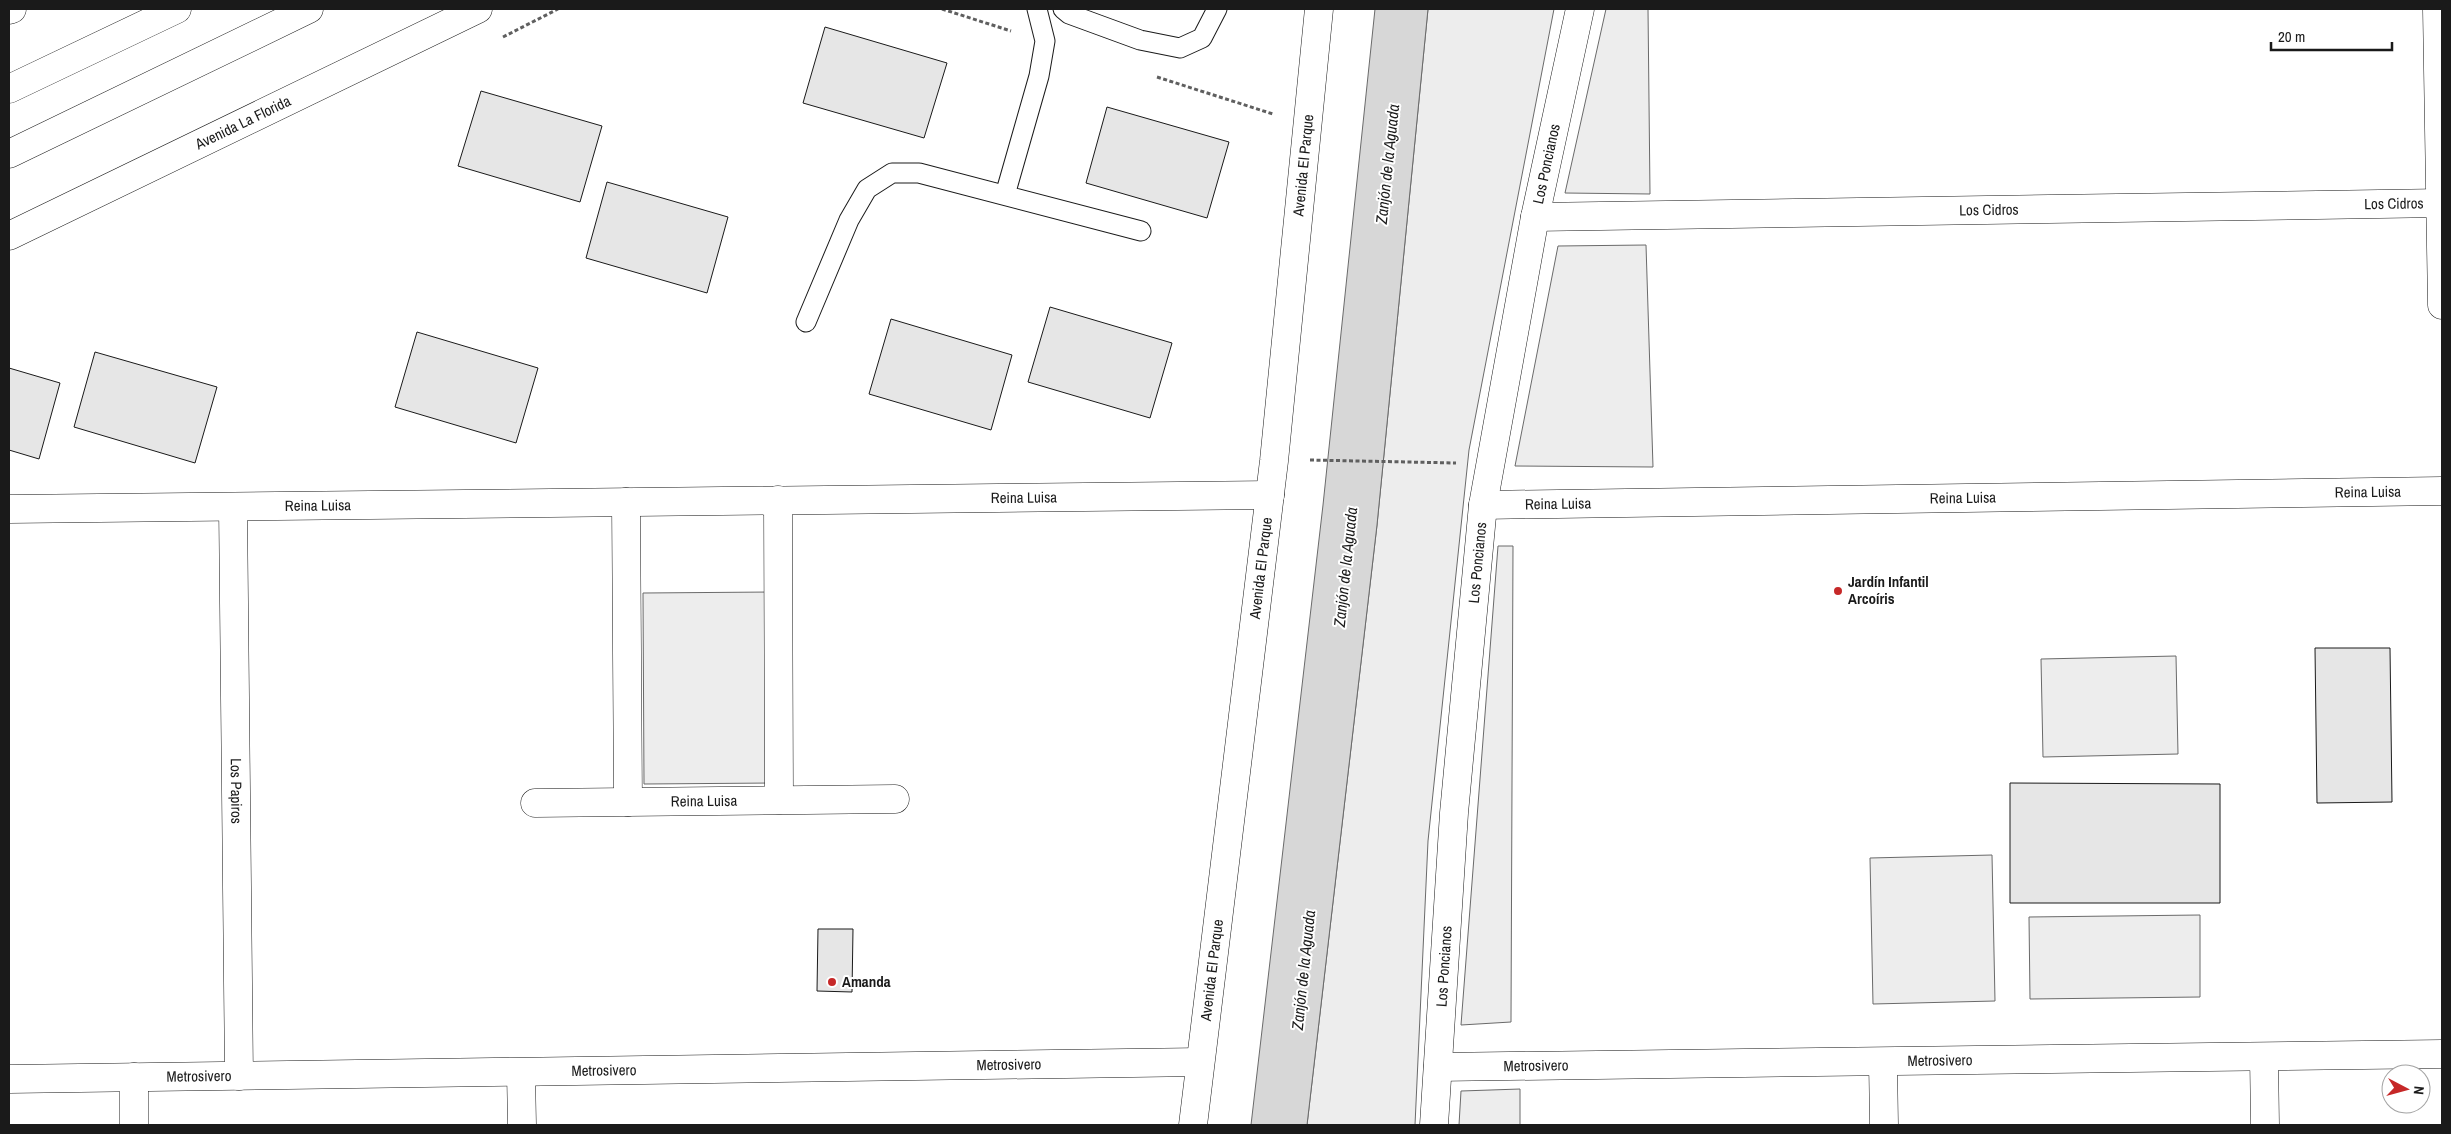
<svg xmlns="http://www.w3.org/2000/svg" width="2451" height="1134" font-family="'Archivo Narrow',sans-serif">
<rect width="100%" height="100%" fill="#fff"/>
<!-- built -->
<path fill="#ededed" stroke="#6a6a6a" d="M1428,9H1554L1469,450L1428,841L1415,1125H1307L1377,525Z
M1606,9H1648L1650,194L1565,193Z
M1646,245L1653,467L1515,466L1558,246Z
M1498,546H1513L1511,1022L1461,1025Z
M773,592L774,783L644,784L643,593Z
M2176,656L2178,754L2043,757L2041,659Z
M1992,855L1995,1001L1873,1004L1870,858Z
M2200,915V997L2030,999L2029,917Z
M1520,1089V1125H1459L1461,1091Z"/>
<!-- water -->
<path fill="#d7d7d7" stroke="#6a6a6a" d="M1375,9H1428L1377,525L1307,1125H1251L1323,505Z"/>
<!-- building -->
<path fill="#e6e6e6" stroke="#1a1a1a" d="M825,27L947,63L924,138L803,103Z
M481,91L602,126L580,202L458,166Z
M1107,107L1229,142L1207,218L1086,183Z
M607,182L728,217L707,293L586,258Z
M1050,307L1172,343L1150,418L1028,382Z
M891,319L1012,355L991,430L869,394Z
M417,332L538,368L516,443L395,407Z
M95,352L217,387L195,463L74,427Z
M9,368L60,383L39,459L9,450Z
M2315,648H2390L2392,802L2317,803Z
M2010,783L2220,784V903H2010Z
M818,929H853L852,992L817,991Z"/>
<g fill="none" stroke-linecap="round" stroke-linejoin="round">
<!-- service casing -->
<g stroke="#1a1a1a" stroke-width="21">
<path id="service" d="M1063,9L1069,14L1140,40L1180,48L1202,38L1217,9
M1005,195L1039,76L1045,41L1037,9
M806,322L849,220L867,189L892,173H919L1141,231"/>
</g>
<!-- minor casing -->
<g stroke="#1a1a1a" stroke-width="29">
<g id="minor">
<path d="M2437,9L2442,305"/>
<path id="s1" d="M1535,217L2442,203"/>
<path d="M778,500L779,800"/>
<path d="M626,502L628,802"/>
<path id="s2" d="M1483,505L2442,491"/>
<path id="s3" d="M233,507L239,1076"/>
<path id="s4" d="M9,509L1270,495"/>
<path id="s5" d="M535,803L895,799"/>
<path d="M2264,1057L2265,1125"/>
<path d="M1883,1062L1884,1125"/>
<path id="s6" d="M1438,1067L2442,1054"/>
<path d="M521,1073L522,1125"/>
<path d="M134,1077V1125"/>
<path id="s7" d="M9,1079L1200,1062"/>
<path id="s8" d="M1434,1125L1454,813L1483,505L1535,217L1580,9"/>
</g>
</g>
<!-- tertiary casing -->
<g stroke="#1a1a1a" stroke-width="29">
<g id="tertiary">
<path d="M9,10L12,9"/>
<path id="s9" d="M9,236L478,9"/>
<path id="s10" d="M1193,1125L1274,461L1319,9"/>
</g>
</g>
<!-- primary casing -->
<g stroke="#1a1a1a" stroke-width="29">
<path id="primary" d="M9,89L177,9
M9,154L309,9"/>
</g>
<!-- path -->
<path stroke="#5f5f5f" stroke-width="3" stroke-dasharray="4 2.5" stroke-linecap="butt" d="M942,9L1011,31
M503,37L558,9
M1157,77L1273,114
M1310,460L1456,463"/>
<!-- service -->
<use href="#service" stroke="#fff" stroke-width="19"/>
<!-- minor -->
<use href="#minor" stroke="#fff" stroke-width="28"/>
<!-- tertiary -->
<use href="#tertiary" stroke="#fff" stroke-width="28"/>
<!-- primary -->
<use href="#primary" stroke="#fff" stroke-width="28"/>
</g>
<!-- markers -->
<g fill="#c62828" stroke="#fff" stroke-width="2">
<circle cx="1838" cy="591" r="5"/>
<circle cx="832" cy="982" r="5"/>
</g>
<g text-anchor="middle" stroke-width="4" stroke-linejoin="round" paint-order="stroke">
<!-- street labels -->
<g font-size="15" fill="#1a1a1a" stroke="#fff">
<text dy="5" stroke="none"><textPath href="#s9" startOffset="260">Avenida La Florida</textPath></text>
<text dy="5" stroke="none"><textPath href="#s8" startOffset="969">Los Poncianos</textPath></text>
<text dy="5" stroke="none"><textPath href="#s10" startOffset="966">Avenida El Parque</textPath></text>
<text dy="5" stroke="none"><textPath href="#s1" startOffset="859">Los Cidros</textPath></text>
<text dy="5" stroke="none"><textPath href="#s1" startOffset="454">Los Cidros</textPath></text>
<text dy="5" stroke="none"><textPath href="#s2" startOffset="885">Reina Luisa</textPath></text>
<text dy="5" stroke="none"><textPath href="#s4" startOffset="1015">Reina Luisa</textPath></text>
<text dy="5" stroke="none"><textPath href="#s2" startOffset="480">Reina Luisa</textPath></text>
<text dy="5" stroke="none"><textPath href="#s2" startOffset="75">Reina Luisa</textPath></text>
<text dy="5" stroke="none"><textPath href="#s4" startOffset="309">Reina Luisa</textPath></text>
<text dy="5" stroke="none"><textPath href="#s8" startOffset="564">Los Poncianos</textPath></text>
<text dy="5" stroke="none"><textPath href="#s10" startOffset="561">Avenida El Parque</textPath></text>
<text dy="5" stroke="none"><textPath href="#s3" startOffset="284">Los Papiros</textPath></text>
<text dy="5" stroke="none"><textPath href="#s5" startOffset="169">Reina Luisa</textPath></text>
<text dy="5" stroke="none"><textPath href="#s8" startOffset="159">Los Poncianos</textPath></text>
<text dy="5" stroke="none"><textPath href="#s10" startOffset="156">Avenida El Parque</textPath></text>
<text dy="5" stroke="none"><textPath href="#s6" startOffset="502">Metrosivero</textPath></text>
<text dy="5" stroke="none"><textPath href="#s7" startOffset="1000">Metrosivero</textPath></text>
<text dy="5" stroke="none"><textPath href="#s6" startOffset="98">Metrosivero</textPath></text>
<text dy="5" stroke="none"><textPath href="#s7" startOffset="595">Metrosivero</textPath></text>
<text dy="5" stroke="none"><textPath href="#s7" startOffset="190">Metrosivero</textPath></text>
</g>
<!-- poi labels -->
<g font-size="15" font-weight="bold" fill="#1a1a1a" stroke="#fff" text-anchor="start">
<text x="1848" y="587">Jardín Infantil<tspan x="1848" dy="17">Arcoíris</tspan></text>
<text x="842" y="987">Amanda</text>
</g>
<!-- water labels -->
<g font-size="16" font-style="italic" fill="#1a1a1a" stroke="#fff">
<text transform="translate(1387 164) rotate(-84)" y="6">Zanjón de la Aguada</text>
<text transform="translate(1345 567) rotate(-84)" y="6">Zanjón de la Aguada</text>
<text transform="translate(1303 970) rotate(-84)" y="6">Zanjón de la Aguada</text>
</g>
</g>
<!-- border -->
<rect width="2451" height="1134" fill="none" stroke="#1a1a1a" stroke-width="20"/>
<!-- north arrow -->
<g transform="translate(2406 1089) rotate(96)"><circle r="24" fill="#ffffff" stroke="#a3a3a3"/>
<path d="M0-4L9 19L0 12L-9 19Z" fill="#c62828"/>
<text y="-8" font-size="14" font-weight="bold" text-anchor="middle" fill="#1a1a1a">N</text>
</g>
<!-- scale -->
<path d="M2271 42v8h121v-8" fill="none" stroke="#1a1a1a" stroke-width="2.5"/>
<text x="2278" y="42" font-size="15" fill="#1a1a1a" stroke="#ffffff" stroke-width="4" paint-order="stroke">20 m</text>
</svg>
